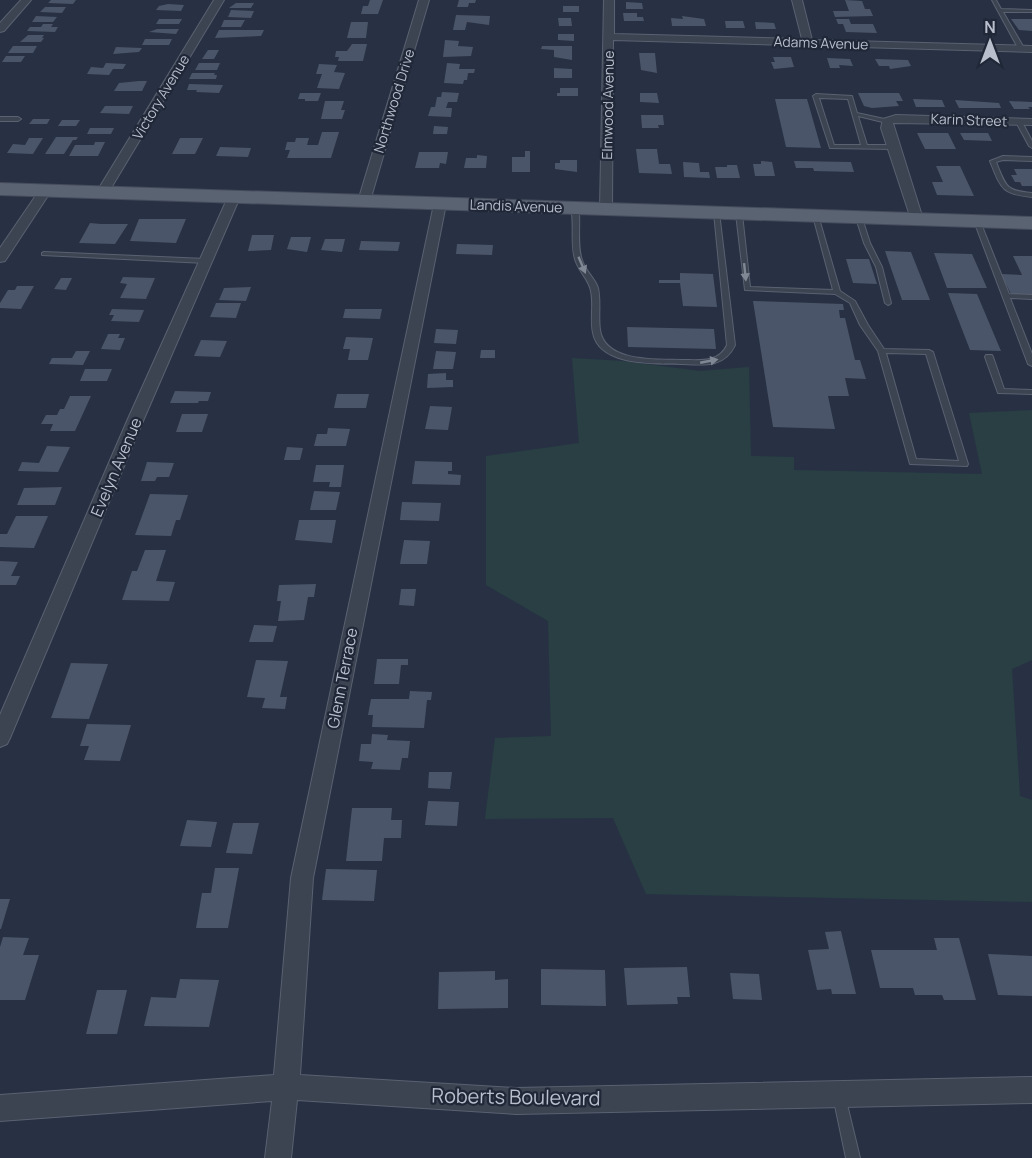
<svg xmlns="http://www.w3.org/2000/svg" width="1032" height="1158" font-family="Manrope,sans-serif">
<rect width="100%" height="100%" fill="#273143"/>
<!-- green -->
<path fill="#293f44" d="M572,358L623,361L700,371L749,367L751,456L794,457V470L982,474L969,413L1032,410V660L1012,669L1020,796L1032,800V902L646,894L613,818L485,819L495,738L551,736L548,621L486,585V456L579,443Z"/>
<!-- building -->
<path fill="#4b5569" d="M51,0H76L73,4L48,3Z
M370,0H383L378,14H361L363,6H368Z
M459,0H476L475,3H469L468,7H457Z
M845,0L862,1L865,9H870L873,16L835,17L833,11H849Z
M626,2L642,3L643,9H626Z
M236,3H254L251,8H229Z
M168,4L184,5L181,11L156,10L159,6Z
M563,6H579V12H563Z
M45,7H66L62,13L40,12Z
M231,10L254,11L251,18L228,17Z
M623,13H637V17H643L644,21H624Z
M456,15L490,16L489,25L467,22L465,30H453Z
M36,16L57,17L53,22H32Z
M682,16L704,19L706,26H672L671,18L683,19Z
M558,18H571L572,26H559Z
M159,19H182L179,24H156Z
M836,19H849L851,24H873L877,33L846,32L843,24H838Z
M1011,19H1032V31L1019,30Z
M224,20H245L241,27H221Z
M725,21H743L745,28H726Z
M351,22H368L366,38H347Z
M755,22L774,23L776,29H756Z
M43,24H53L51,27H58L55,32L27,31L30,27H41Z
M157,29H179L176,34L149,32Z
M219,30H264L261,36L215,38Z
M558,34H574V41L558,40Z
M28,35H44L42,38H44L41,42H20Z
M145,39H172L169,45H142Z
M445,40L459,41L458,46L473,47L471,56L443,57Z
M352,44H367L363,61H338L339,57H335L336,51H347Z
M13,46H37L33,53H8Z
M542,46H572V60L554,57V50L541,49Z
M116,47L142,48L139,52L113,54Z
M208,50H219L214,59H202Z
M639,53H655L657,73L641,70Z
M6,56H25L21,62H2Z
M773,57H791L794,67L774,69L771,62H775Z
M827,58L850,59L853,66L839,65L840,68H830Z
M875,59L908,60L911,66L890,69L889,66H879Z
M106,63L126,64L123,69H113L109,75L87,74L91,67L103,68Z
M199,63H220L217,70H195Z
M447,63L460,64L459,69H475L474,73H468L467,80H464L463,84L444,83Z
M319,64L337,65L334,72L345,73L339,89L317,88L322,74H316Z
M554,68L572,69V78H554Z
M192,73H215L214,75H217L216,79H189Z
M139,81H147L142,91H114L119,83Z
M189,84L223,85L219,93L196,92L197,90H187Z
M560,88H578V96H557V93H560Z
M442,92L459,93L457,102H448L446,108H452L451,117L428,116L431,107H435L437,97H441Z
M300,93H321L318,101H305V99H298Z
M640,93H657L659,103L640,102Z
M858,93H899L903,101H896L899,106L872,108L864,106Z
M775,99H807L821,148L786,147Z
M913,99L942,100L945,107H916Z
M955,100L999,103L1001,108H959Z
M325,101H344L341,110H345L342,119H321Z
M1009,101L1032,102V107H1028L1030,109H1014Z
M105,106H133L129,114L100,113Z
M641,115H663L664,125H658L659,128H642Z
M33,119H50L47,124H29Z
M62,120H80L76,126H58Z
M434,126L448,127L447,134H433Z
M90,128H114L111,134H87Z
M322,132H339L331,158H287L290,150H285L287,142H295L296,138H309L307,145H318Z
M917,133H948L956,149H925Z
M960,133H988L992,141L964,140Z
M56,137H78L76,140H73L64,154H45Z
M29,138H43L33,154L7,153L13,144L25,145Z
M180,138H203L195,154H172Z
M95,142H105L98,156H69L75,145H94Z
M220,147L251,148L248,157L216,156Z
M636,149H657L659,164H670L672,174L639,173Z
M525,151H530V172H512V157H525Z
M419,152H448L446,164L440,163L439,168H415Z
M477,155L487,156L486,168H464L466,158H477Z
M560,160H577V172L555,169V163H560Z
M761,161L772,162L775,176H755L753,164H761Z
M794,161L851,162L854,172L814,171L813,168H796Z
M683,162L699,163L700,172H709L710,178L684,177Z
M727,165H737L740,178H717L715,167H727Z
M936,166H960L974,196L937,195L932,182H943Z
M1014,169H1032V186H1022L1020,182H1015L1011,175H1017Z
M139,219H186L176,243L130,241Z
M90,223L101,224H128L115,244L79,243Z
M252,235H274L271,250L248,251Z
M291,237H311L307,252L287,249Z
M325,239H345L342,252L321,250Z
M361,241L400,242L398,251L359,250Z
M457,244L493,245L492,255L456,254Z
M885,251L911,252L930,300H902Z
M934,253L972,254L987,288H947Z
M1013,256H1032V295L1011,294L1001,274L1022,275Z
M846,259H869L877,284L853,283Z
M680,273L713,274L717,307L683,306L680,283H659V280H680Z
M123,277L155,278L146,299L120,298L127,284L120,283Z
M61,278H72L66,290L54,289Z
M17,286H34L21,309L0,308V303L8,290H15Z
M251,287L246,301L219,300L224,288Z
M948,293L977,294L1001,351L970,350Z
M753,301L843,304L844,310H839L840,318H845L855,360H860L866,379L845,378L849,396H828L835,429L773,427Z
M216,303H241L236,318L210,317Z
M112,309L144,310L139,322L111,321L114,315H109Z
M345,309H382L380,319L343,318Z
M627,327L714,329L716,349L628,347Z
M436,329L458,330L456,344L434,343Z
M108,334H120L118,338H125L120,350L101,349Z
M346,337L373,338L368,360H348L350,349H343Z
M201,340L227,341L220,357L194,356Z
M481,350H495V358H480Z
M76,351H90L83,365L49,364L52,358H72Z
M436,351L456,352L453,369H433Z
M85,369H112L107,381H80Z
M446,373V380H453V387L427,388L428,374Z
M175,391L211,392L208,401H199L198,403H170Z
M337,394H369L366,408H334Z
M70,396H91L75,431H50L53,424H41L46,415H57L60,409H64Z
M430,406L452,407L448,430L425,429Z
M182,414H208L202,432H176Z
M328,428L350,429L346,446H314L317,434H327Z
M47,446L70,447L58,472L18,471L22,462L39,463Z
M287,447L303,448L300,460H284Z
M415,461L452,462V471H448V474L461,475L460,485L412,484Z
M147,462L174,463L169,477H157L155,481H141Z
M316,465H344L341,487H329L330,482H313Z
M62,487L55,505H17L24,488Z
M314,491L340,492L336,510H310Z
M150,494L188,495L180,520H176L171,536L135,535Z
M402,502L441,503L439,521L400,520Z
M16,516H48L34,548L0,547V534H7Z
M299,520H336L332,543L295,540Z
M404,540L430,541L427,564H400Z
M145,550H166L156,581L175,582L169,601L122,600L132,571H137Z
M0,561L18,562L11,576H20L16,585H0Z
M316,584L314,597H308L304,620L278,621L281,601H277L279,585Z
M401,589H416L414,606L399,605Z
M254,625L277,626L273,642H249Z
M377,659H408V665H401L399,684H374Z
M256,660L288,661L280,697H287L285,709L262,708L265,698L247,697Z
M71,663L108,664L89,719L51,718Z
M410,691L432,692L431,700H427L424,728L372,727L373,715H368L371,699H409Z
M87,724L131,725L120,761L84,760L89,746H80Z
M372,734L388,735L387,740L410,741L408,758H402L400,770L371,769L373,762L359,761L361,744H371Z
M429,772H452L450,789L428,788Z
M428,801L459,802L457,826L425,825Z
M352,808H392L391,820H402L401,838H384L382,861H346Z
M187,820L217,822L211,847L180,846Z
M233,823H259L252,854L226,853Z
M215,868H239L228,928H196L202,893H211Z
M326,869L377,870L374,901L322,900Z
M0,899H10L1,929H0Z
M841,931L856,994H832L831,989L817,990L808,950L829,949L825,932Z
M3,937L29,938L23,955H39L25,1000H0V947Z
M934,938H959L976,1000H944L942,995H915L913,988H880L871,950H937Z
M988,954L1032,956V996L998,995Z
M687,967L690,997H677L678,1004L627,1005L624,968Z
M541,969L605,970L606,1006L541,1005Z
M495,971V980L508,979V1008L438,1009L439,972Z
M730,973L759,974L762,1000L733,999Z
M180,979L219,980L209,1027L144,1026L151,997L176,998Z
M97,990H127L117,1034H86Z"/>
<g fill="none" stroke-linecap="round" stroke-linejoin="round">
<!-- service casing -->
<g stroke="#5a6170" stroke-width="2">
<path id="service" d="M992,0H996L1001,9L1032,10V12H1003L1024,48L1023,49L1018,48Z
M816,94L852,96L857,113L889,120L890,121L887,123L858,116L867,145H893L896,147L893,149L830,148L813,96ZM819,98L848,99L861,145H834Z
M0,117H18L21,119L18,121H0Z
M1019,120L1022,122L1032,141V148L1029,146L1016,122Z
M1003,156L1032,157V161L1003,160L996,162C1006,186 1005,191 1032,193V197C1001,194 1001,188 990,161Z
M574,206L577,208L579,214C580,229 577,246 582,260C585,271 595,278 598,288C601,302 598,316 600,330C605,363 657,359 683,360C700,360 719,363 727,345L714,213L719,212L735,345C724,368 704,365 683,364C656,363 600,367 593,333C590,319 594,305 591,291C589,279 578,271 575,259C570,242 575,225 571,208Z
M739,212L742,214L750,287L833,290L813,216L818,215L840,291L855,301L868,325L884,349L929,350L933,352L968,464L967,466L910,464L878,351L860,325L850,303L835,294L745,290L736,214ZM886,353L926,354L959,461L916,459Z
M857,217L862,218L870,243L882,267L891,303L890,304L888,305L885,303L876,267L864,243L856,218Z
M975,220L980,221L1009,294L1032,295V299L1010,298L1032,354V366L1028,364L974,221Z
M44,252L206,259L209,261L206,263L42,255V253Z
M986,355H992L993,357L1004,389L1032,390V394L998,393L985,357Z
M839,1090L844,1091L845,1096L860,1158H846L833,1096L834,1091Z"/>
</g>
<!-- minor casing -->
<g stroke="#5a6170" stroke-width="2">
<path id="minor" d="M21,0H31L4,31L0,32V23Z
M214,0H224L108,193L106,196H98L96,193Z
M419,0H429L370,201L364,205L360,204L358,201Z
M604,0H614V34L802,39L792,0H802L812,40L1032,46V52L613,40L612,209L606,213L600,209Z
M896,115L1032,119V125L893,123L923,219L917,223L911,219L881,128L883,119Z
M45,187L51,191L5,261L0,262V248L41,188Z
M234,193L240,197L143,421L10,738L7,744L0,747V715L127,421L228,197Z
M440,200L446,204L313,878L300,1075L516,1088L1032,1077V1103L516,1114L297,1100L291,1158H265L272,1101L0,1121V1095L274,1075L291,878L434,204Z"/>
</g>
<!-- primary casing -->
<g stroke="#454c5c" stroke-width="2">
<path id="primary" d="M0,183L1032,217V229L0,195Z"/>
</g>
<!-- service -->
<use href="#service" fill="#3c4452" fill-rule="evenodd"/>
<!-- minor -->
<use href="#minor" fill="#3c4452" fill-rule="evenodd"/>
<!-- primary -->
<use href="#primary" fill="#5a6372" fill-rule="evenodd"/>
</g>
<!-- one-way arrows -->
<defs><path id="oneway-solid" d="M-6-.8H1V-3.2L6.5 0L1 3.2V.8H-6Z" transform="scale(1.5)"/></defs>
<g fill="#818895">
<use href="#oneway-solid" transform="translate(582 265) rotate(67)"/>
<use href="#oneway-solid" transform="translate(745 272) rotate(84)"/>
<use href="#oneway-solid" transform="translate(709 361) rotate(-11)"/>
</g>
<g text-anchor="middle" stroke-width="4.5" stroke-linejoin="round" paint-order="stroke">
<!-- far-street labels -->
<g font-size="14" fill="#b9bfcc" stroke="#202838">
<text transform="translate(821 43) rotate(2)" y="5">Adams Avenue</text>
<text transform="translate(161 97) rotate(-59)" y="5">Victory Avenue</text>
<text transform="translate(394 101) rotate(-73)" y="5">Northwood Drive</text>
<text transform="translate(608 105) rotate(-89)" y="5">Elmwood Avenue</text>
<text transform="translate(969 120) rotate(2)" y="5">Karin Street</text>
<text transform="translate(516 206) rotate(2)" y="5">Landis Avenue</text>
</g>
<!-- street labels -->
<g font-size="16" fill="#b9bfcc" stroke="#202838">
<text transform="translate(116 467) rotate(-67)" y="6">Evelyn Avenue</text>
<text transform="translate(342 678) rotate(-79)" y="6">Glenn Terrace</text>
</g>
<!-- near-street labels -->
<g font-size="20" fill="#b9bfcc" stroke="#202838">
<text transform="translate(516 1097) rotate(1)" y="7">Roberts Boulevard</text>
</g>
</g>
<!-- north arrow -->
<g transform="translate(990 42)" stroke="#202838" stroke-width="4.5" paint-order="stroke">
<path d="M0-4.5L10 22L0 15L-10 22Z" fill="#b9bfcc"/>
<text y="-9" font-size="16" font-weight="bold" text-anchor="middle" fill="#b9bfcc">N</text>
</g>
</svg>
